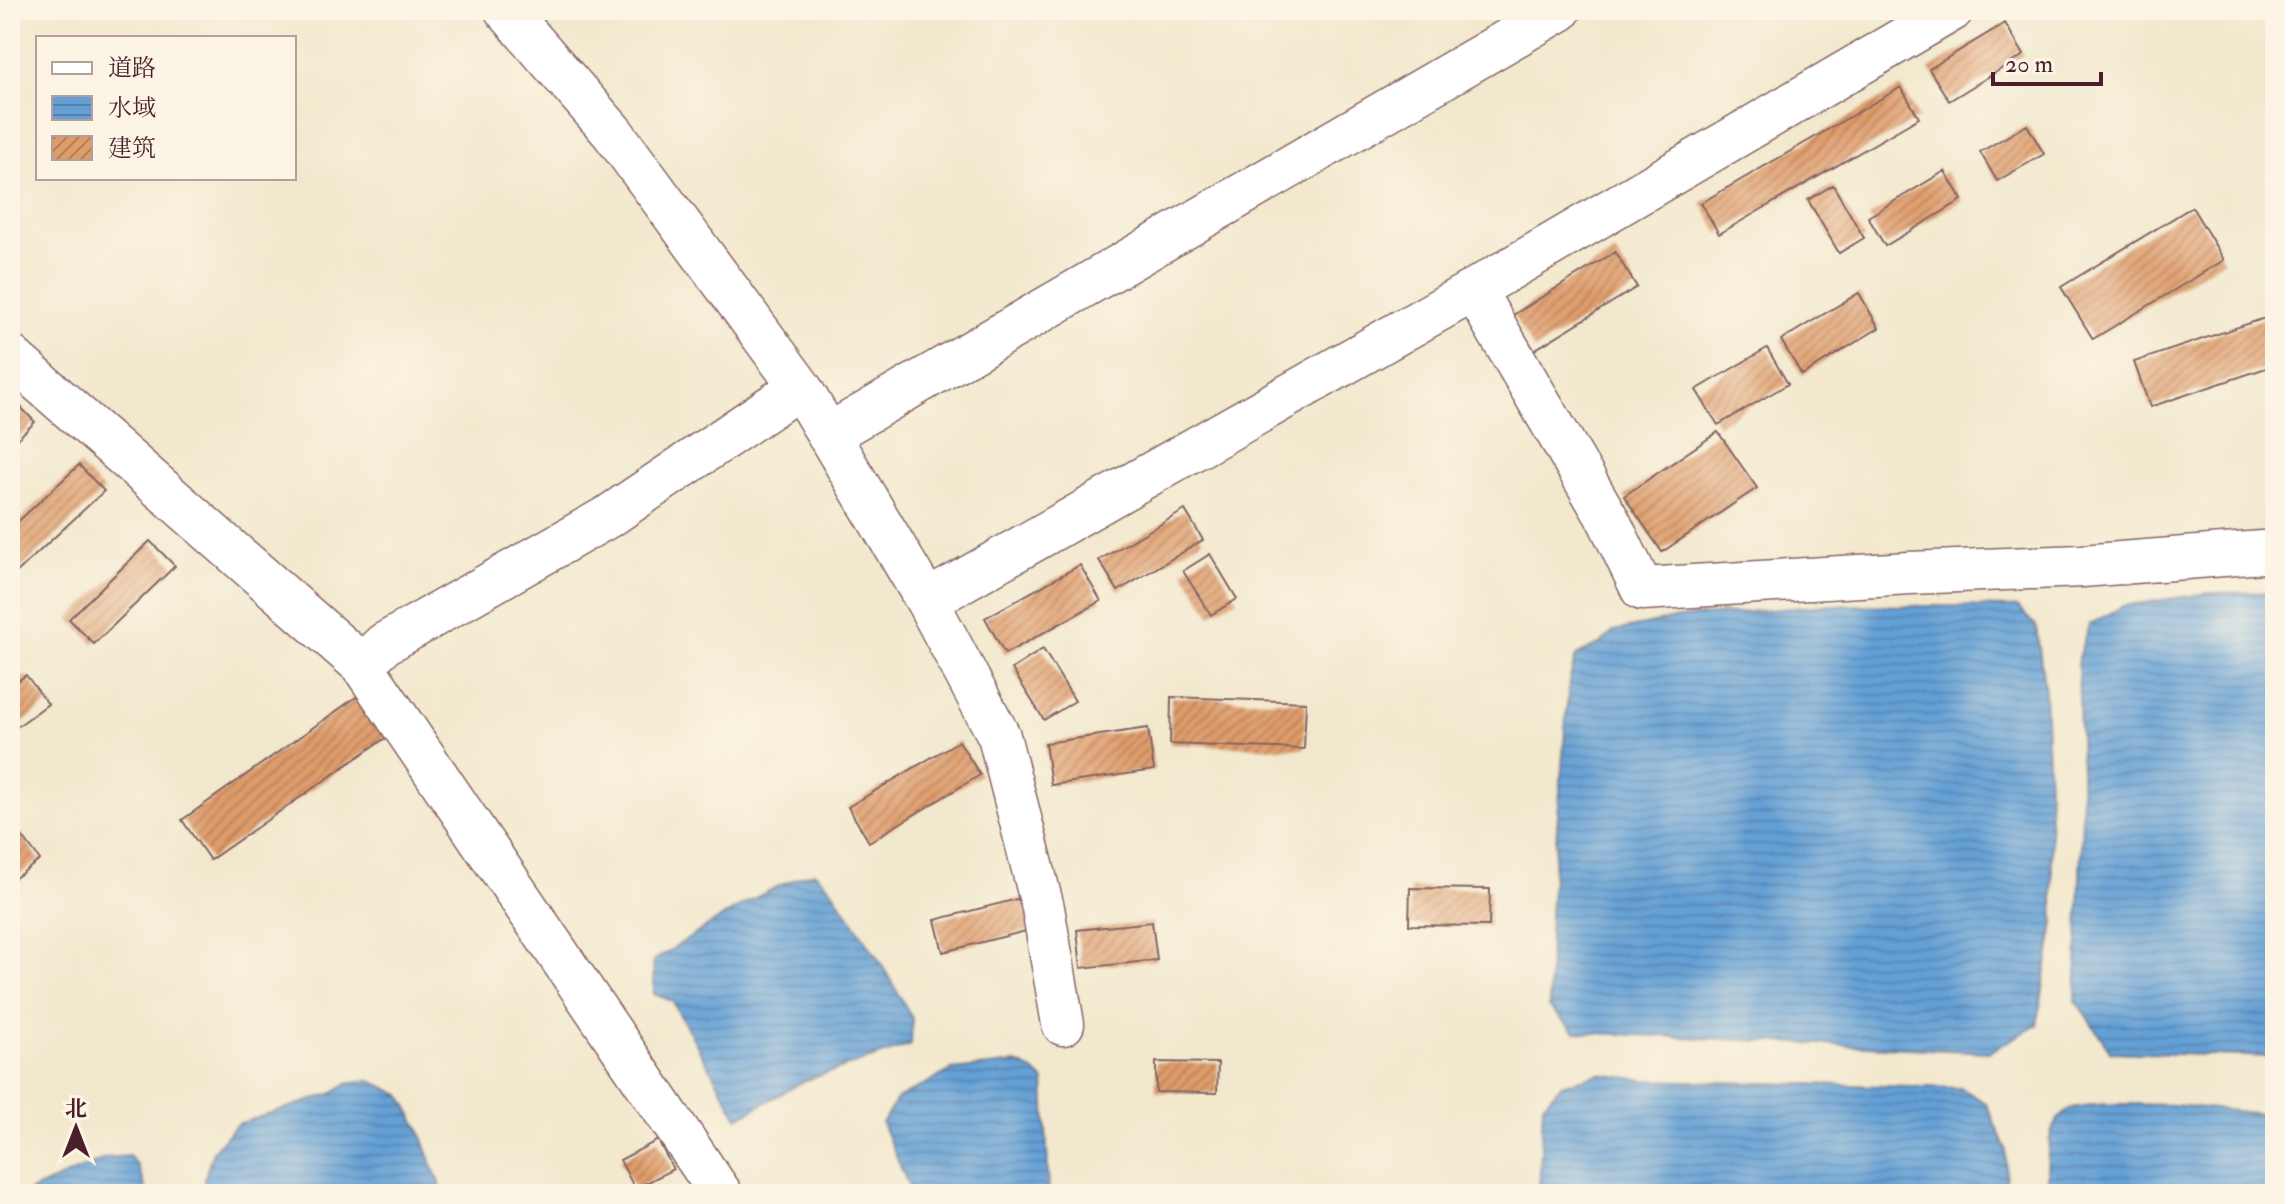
<svg xmlns="http://www.w3.org/2000/svg" width="2285" height="1204" font-family="'IM FELL Double Pica','Noto Serif SC',serif">
<defs>
<pattern id="water-rules" width="6" height="5" patternUnits="userSpaceOnUse" patternTransform="scale(2)"><rect width="6" height="5" fill="#64a0d5"/><path d="M0 2.5h6" fill="none" stroke="#5482ad"/></pattern>
<pattern id="building-hatch" width="6" height="6" patternUnits="userSpaceOnUse" patternTransform="scale(2)"><rect width="6" height="6" fill="#df9c6b"/><path d="M-1 1l2-2M0 6l6-6M5 7l2-2" fill="none" stroke="#b77f58"/></pattern>
</defs>
<rect width="100%" height="100%" fill="#fcf5e5"/>
<filter id="ink" filterUnits="userSpaceOnUse"><feTurbulence type="fractalNoise" baseFrequency=".0125" numOctaves="2"/><feDisplacementMap in="SourceGraphic" scale="16" xChannelSelector="R" yChannelSelector="G"/><feConvolveMatrix kernelMatrix="1 2 1 2 8 2 1 2 1" color-interpolation-filters="sRGB"/></filter>
<filter id="wash" filterUnits="userSpaceOnUse"><feTurbulence type="fractalNoise" baseFrequency=".006" numOctaves="4" result="noise"/><feDisplacementMap in="SourceGraphic" scale="32" xChannelSelector="R" yChannelSelector="G"/><feGaussianBlur stdDeviation="1.8" result="paint"/><feColorMatrix in="noise" values="0 0 0 0 0 0 0 0 0 0 0 0 0 0 0 0 0 1.4 0 .05"/><feComposite in="paint" operator="in"/></filter>
<g filter="url(#wash)">
<rect width="100%" height="100%" fill="#f2e8cd"/>
<!-- water -->
<path fill="url(#water-rules)" stroke="#576080" stroke-width="2" d="M2275,592V1057L2111,1052L2076,1001L2082,814L2078,658L2089,625L2123,606L2209,593Z
M1827,605L2017,607L2036,626L2045,691L2054,923L2037,1025L1989,1052L1575,1032L1549,1007L1550,913L1569,682L1576,656L1602,643L1614,631L1678,618Z
M814,872L829,886L879,960L912,1018L911,1045L804,1081L738,1118L672,1001L654,994L653,961C705,929 756,891 814,872Z
M1016,1063L1034,1071L1044,1081L1049,1194H912L882,1123L897,1099L952,1070Z
M1599,1074L1644,1080L1961,1088L1986,1103L2006,1149L2005,1194H1539L1543,1105L1561,1085Z
M369,1080L401,1095L418,1126L443,1194H208L204,1180L213,1151L237,1124L331,1094L346,1084Z
M2117,1104L2174,1105L2275,1115V1194H2047C2048,1168 2042,1118 2073,1108C2086,1104 2104,1105 2117,1104Z
M129,1156L137,1165L148,1194H23L106,1158Z"/>
<g id="blocks">
<!-- building -->
<path fill="url(#building-hatch)" d="M2005,23L2024,55L1949,101L1929,69Z
M1901,87L1919,118L1719,234L1701,203Z
M2027,125L2044,154L1997,181L1980,152Z
M1945,171L1962,200L1885,246L1868,217Z
M1833,185L1864,238L1839,253L1808,200Z
M2192,207L2224,260L2093,339L2061,287Z
M1615,252L1637,287L1534,350L1513,315Z
M1859,293L1879,328L1802,375L1781,340Z
M2271,316L2275,329V365L2150,407L2134,362Z
M1767,348L1788,384L1718,425L1696,390Z
M13,399L35,422L10,446V402Z
M1718,432L1757,488L1662,552L1624,496Z
M79,465L104,491L16,573L10,566V529Z
M1185,510L1203,540L1118,591L1099,560Z
M150,541L175,566L94,644L69,619Z
M1210,554L1237,599L1211,615L1183,571Z
M1080,565L1101,601L1005,654L985,618Z
M1043,649L1075,701L1044,720L1012,669Z
M26,675L48,704L10,732V687Z
M362,693L391,734L210,860L182,820Z
M1171,697L1306,702L1304,749L1170,744Z
M1148,728L1154,770L1051,785L1045,743Z
M959,741L980,775L869,842L848,807Z
M10,820L40,860L15,878L10,871Z
M1410,888L1490,889L1489,926L1409,925Z
M1029,896L1038,928L943,952L935,920Z
M1152,922L1157,960L1081,968L1077,930Z
M1156,1062L1218,1063L1217,1093L1156,1092Z
M658,1140L673,1169L635,1189L620,1160Z"/>
</g>
</g>
<g filter="url(#ink)">
<use href="#blocks" fill-opacity="0" stroke="#856564" stroke-width="2"/>
<g fill="none" stroke-linecap="round" stroke-linejoin="round">
<!-- minor casing -->
<g stroke="#856564" stroke-width="45">
<path id="minor" d="M506,10L613,133L800,387L927,601L999,736L1043,908L1063,1024
M1474,290L1609,521L1642,589L1909,573L2082,566L2275,551
M10,356L362,665L721,1194
M828,435L1560,10
M927,601L1474,290L1952,10
M362,665L384,644L611,515L800,387"/>
</g>
<!-- minor -->
<use href="#minor" stroke="#fff" stroke-width="42"/>
</g>
</g>
<!-- margin -->
<rect width="2285" height="1204" fill="none" stroke="#fcf5e5" stroke-width="40"/>
<!-- legend -->
<rect x="36" y="36" width="260" height="144" fill="#fcf5e5" stroke="#b59f9b" stroke-width="2"/>
<rect x="52" y="62" width="40" height="12" fill="#ffffff" stroke="#b59f9b" stroke-width="2"/>
<text x="108" y="76" font-size="24" fill="#4a1f2b">道路</text>
<rect x="52" y="96" width="40" height="24" fill="url(#water-rules)" stroke="#b59f9b" stroke-width="2"/>
<text x="108" y="116" font-size="24" fill="#4a1f2b">水域</text>
<rect x="52" y="136" width="40" height="24" fill="url(#building-hatch)" stroke="#b59f9b" stroke-width="2"/>
<text x="108" y="156" font-size="24" fill="#4a1f2b">建筑</text>
<!-- north arrow -->
<g transform="translate(76 1128)" stroke="#fcf5e5" stroke-width="6" paint-order="stroke">
<path d="M0-6L14 30L0 20L-14 30Z" fill="#4a1f2b"/>
<text y="-12" font-size="22" font-weight="bold" text-anchor="middle" fill="#4a1f2b">北</text>
</g>
<!-- scale -->
<path d="M1993 72v12h108v-12" fill="none" stroke="#4a1f2b" stroke-width="4"/>
<text x="2005" y="72" font-size="24" fill="#4a1f2b" stroke="#fcf5e5" stroke-width="6" paint-order="stroke">20 m</text>
</svg>
